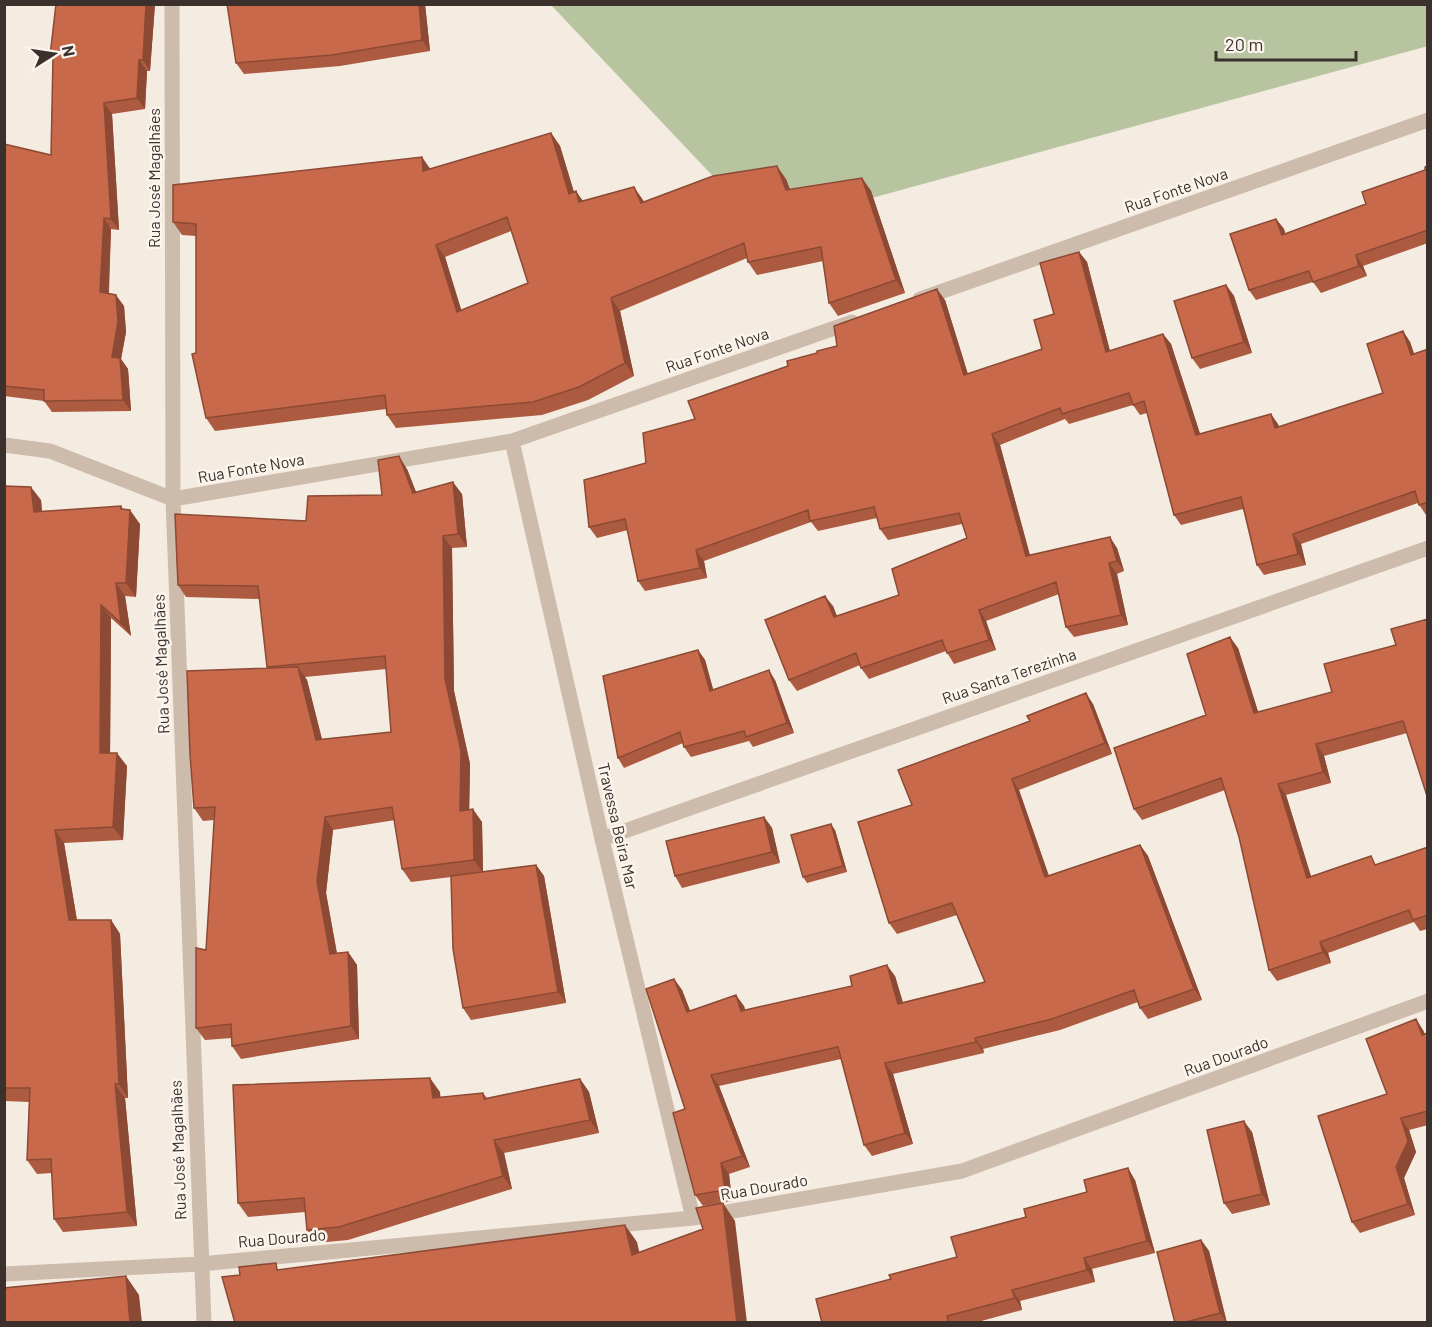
<svg xmlns="http://www.w3.org/2000/svg" width="1432" height="1327" font-family="Barlow,sans-serif">
<rect width="100%" height="100%" fill="#f4ebe1"/>
<!-- green -->
<path fill="#b8c4a0" d="M1427,4L1428,46L762,228L551,5Z"/>
<g fill="none" stroke-linecap="round" stroke-linejoin="round">
<!-- minor -->
<path stroke="#cdbbac" stroke-width="15" d="M172,4L173,499L204,1322
M920,299L1428,120
M512,441L602,839L693,1218
M4,445L50,451L173,499L512,441L852,322
M602,839L1428,548
M4,1274L200,1264L693,1218L962,1171L1428,1001"/>
</g>
<!-- wall -->
<path fill="#ac5a40" fill-rule="evenodd" d="M155,4L150,71H147L145,109L112,114L119,230L111,229L109,294L124,306L126,332L121,359L128,369L131,411L52,412L44,401L4,396V144L51,155L53,60L50,56Z
M227,4H425L430,51L340,66L244,74L236,63Z
M551,133L560,146L574,192L583,201L643,200L644,202L786,179L790,190L862,178L871,191L905,293L838,316L829,303L823,261L757,275L748,262L747,258L620,311L634,376L588,400L542,415L396,428L387,415L386,409L215,431L206,418L196,353V236L182,235L173,222L430,169ZM511,231L528,283L461,311L445,257Z
M1428,166V243L1363,266L1367,276L1321,293L1313,282L1256,300L1249,290L1276,219L1284,229L1285,234L1366,204L1425,170Z
M1079,252L1087,262L1110,351L1163,334L1171,344L1200,434L1278,424L1279,427L1383,393L1403,331L1410,342L1414,354L1428,349V515H1426L1418,503L1301,544L1306,565L1264,575L1257,565L1243,509L1181,525L1174,515L1147,413L1140,415L1133,405L1069,424L1065,419L1000,445L1030,555L1117,548L1124,571L1117,574L1128,625L1074,637L1066,627L1059,594L986,621L996,650L954,664L946,651L869,679L861,668L860,665L797,691L789,680L833,606L837,616L899,595L967,538L962,524L888,540L880,529L877,518L818,531L811,522L704,561L707,578L645,591L638,581L628,530L597,538L589,527L646,463L695,419L788,366L945,300L968,374L1042,349L1054,314Z
M1226,285L1234,296L1252,353L1200,369L1192,358Z
M407,469L416,492L462,494L467,547L452,548L454,691L470,764L469,810L482,822L483,872L536,865L544,876L566,1003L471,1020L463,1008L451,877L411,882L402,869L395,820L333,830L326,893L337,953L348,952L357,965L359,1039L241,1059L232,1046V1038L205,1040L196,1028L206,950L214,820L203,821L194,808L267,668L260,599L186,597L178,585L306,521L382,495ZM386,669L391,732L322,739L307,680L305,677Z
M4,486L41,500L42,511L123,509L140,524L136,597L125,596L131,636L111,618L110,753L127,766L123,840L64,843L77,920H111L120,934L128,1098H125L137,1226L63,1232L54,1219L52,1173L37,1174L27,1160L29,1102L4,1101Z
M1428,619L1407,733L1324,756L1331,783L1286,795L1311,877L1377,864L1428,847V929L1420,931L1414,922L1328,953L1331,963L1277,981L1269,970L1239,837L1225,790L1142,820L1134,809L1206,715L1238,648L1258,712L1332,692L1396,645Z
M698,650L705,660L713,689L775,680L794,733L753,747L749,741L691,757L684,747L683,743L624,768L618,758Z
M1093,704L1112,754L1019,790L1049,876L1140,845L1148,856L1202,1000L1148,1019L1140,1008L1138,1002L1060,1030L983,1049L984,1053L893,1074L913,1144L872,1156L864,1145L841,1059L719,1086L750,1167L729,1174L732,1201L703,1206L695,1195L685,1109L674,979L682,990L690,1011L744,1006L745,1010L895,976L903,1002L985,982L957,915L897,934L889,923L912,805Z
M764,817L772,828L780,863L682,888L675,876Z
M835,830L847,872L807,883L803,877Z
M1416,1019L1425,1034L1428,1033V1125L1409,1130L1416,1152L1404,1178L1415,1215L1360,1233L1352,1222L1387,1094Z
M580,1079L589,1092L599,1133L504,1153L512,1189L348,1240L316,1243L307,1230L305,1212L248,1217L238,1203L440,1092V1098L483,1093L487,1098Z
M1252,1132L1270,1205L1232,1214L1224,1203Z
M1135,1180L1155,1253L1092,1269L1095,1282L1020,1301L1022,1310L974,1323H822L891,1279L957,1257L1026,1217Z
M1201,1240L1209,1251L1227,1323H1175Z"/>
<!-- shaded-wall -->
<path fill="#8c4a34" d="M146,4H155L150,71L143,60Z
M419,4H425L430,51L422,40Z
M139,60L147,71L145,109L137,98Z
M104,103L112,114L119,230L111,219Z
M551,133L560,146L578,206L569,194Z
M422,157L431,170L423,171Z
M777,166L786,179L795,203L786,190Z
M862,178L871,191L905,293L896,280Z
M634,187L643,200L650,216L641,203Z
M576,191L585,204L579,202Z
M104,218L111,229L108,303L100,292Z
M1276,219L1284,229L1289,246L1282,235Z
M436,245L445,257L466,325L457,312Z
M1079,252L1087,262L1113,363L1106,352Z
M1356,255L1363,266L1367,276L1359,266Z
M1226,285L1234,296L1252,353L1244,342Z
M937,289L945,300L971,385L964,375Z
M116,295L124,306L126,332L121,359L128,369L131,411L123,400L112,357Z
M611,298L620,311L634,376L625,363Z
M1403,331L1410,342L1418,365L1411,355Z
M1163,334L1171,344L1204,446L1196,435Z
M1271,414L1278,424L1282,439L1275,428Z
M992,434L1000,445L1033,567L1026,556Z
M399,456L407,469L421,505L413,493Z
M453,482L462,494L467,547L458,534Z
M31,487L41,500L43,525L34,512Z
M121,506L130,519V510L140,524L136,597L126,583Z
M1293,534L1301,544L1306,565L1298,554Z
M443,536L452,548L454,691L470,764L469,823L460,811L445,679Z
M1110,537L1117,548L1124,571L1117,561Z
M696,550L704,561L707,578L700,568Z
M1109,563L1117,574L1128,625L1121,615Z
M116,583L125,596L131,636L121,623Z
M825,596L833,606L841,627L834,617Z
M101,605L111,618L110,766L100,753Z
M979,610L986,621L996,650L989,640Z
M1230,637L1238,648L1262,724L1254,713Z
M698,650L705,660L716,700L710,691Z
M298,667L307,680L325,752L316,740Z
M769,670L775,680L794,733L787,723Z
M1086,693L1093,704L1112,754L1105,743Z
M1316,744L1324,756L1331,783L1323,772Z
M117,753L127,766L123,840L113,827Z
M1012,779L1019,790L1053,888L1045,877Z
M1278,784L1286,795L1315,889L1307,878Z
M473,809L482,822L483,873L474,860Z
M325,817L333,830L326,893L339,966L330,954L317,881Z
M764,817L772,828L780,863L772,852Z
M831,824L835,830L847,872L843,866Z
M55,830L64,843L79,933L69,920Z
M1140,845L1148,856L1202,1000L1194,989Z
M536,865L544,876L566,1003L558,992Z
M111,920L120,934L128,1098L119,1084Z
M1320,942L1328,953L1331,963L1323,952Z
M348,952L357,965L359,1039L351,1026Z
M887,965L895,976L906,1015L898,1004Z
M674,979L682,990L695,1023L687,1012Z
M736,995L744,1006L748,1022L741,1011Z
M1416,1019L1423,1030L1428,1041L1422,1035Z
M975,1038L983,1049L984,1053L976,1042Z
M885,1063L893,1074L913,1144L905,1133Z
M711,1075L719,1086L750,1167L742,1156Z
M430,1078L440,1092L442,1112L433,1098Z
M580,1079L589,1092L599,1133L590,1120Z
M115,1084L125,1098L137,1226L127,1212Z
M1401,1118L1409,1130L1416,1152L1404,1178L1415,1215L1408,1204L1396,1167Z
M1244,1121L1252,1132L1270,1205L1262,1194Z
M494,1140L504,1153L512,1189L503,1176Z
M721,1163L729,1174L732,1201L725,1190Z
M1128,1168L1135,1180L1155,1253L1147,1241Z
M723,1203L735,1221L747,1323H737Z
M625,1225L637,1242L644,1272L632,1255Z
M1201,1240L1209,1251L1227,1323L1220,1313Z
M1084,1258L1092,1269L1095,1282L1087,1270Z
M126,1276L139,1295L142,1323H130Z
M1012,1290L1020,1301L1022,1310L1015,1298Z"/>
<!-- building -->
<path fill="#c8694b" stroke="#8c4a34" stroke-width="1.5" fill-rule="evenodd" d="M56,4H146L143,60H139L137,98L104,103L111,219L104,218L100,292L116,295L118,321L112,357L120,358L123,400L44,401V390L4,386V144L51,155L53,57L50,56Z
M227,4H419L422,40L332,55L236,63Z
M551,133L569,194L576,191L579,202L634,187L641,203L713,176L777,166L786,190L862,178L896,280L829,303L821,247L748,262L744,243L611,298L625,363L579,387L533,402L387,415L385,395L206,418L192,354L196,353V224L173,222V185L422,157L423,171ZM507,217L528,283L457,312L436,245Z
M1428,166V230L1356,255L1359,266L1313,282L1309,271L1249,290L1230,234L1276,219L1282,235L1366,204L1362,192L1425,170V167Z
M1079,252L1106,352L1163,334L1196,435L1271,414L1275,428L1383,393L1367,344L1403,331L1411,355L1428,349V502L1419,505L1415,491L1293,534L1298,554L1257,565L1241,497L1174,515L1144,401L1133,405L1129,393L1062,414L1060,408L992,434L1026,556L1110,537L1117,561L1109,563L1121,615L1066,627L1056,582L979,610L989,640L947,653L942,640L861,668L856,653L789,680L765,620L825,596L834,617L899,595L892,569L967,538L959,513L880,529L874,507L810,521L808,510L696,550L700,568L638,581L625,519L589,527L584,480L646,463L643,433L695,419L688,401L788,366L787,361L817,353V351L837,346L834,326L937,289L964,375L1042,349L1034,320L1054,314L1040,263Z
M1226,285L1244,342L1192,358L1174,301Z
M399,456L413,493L453,482L458,534L443,536L445,679L461,751L460,811L473,809L474,860L402,869L392,807L325,817L317,881L330,954L348,952L351,1026L232,1046L231,1024L196,1028V948L206,950L215,807L194,808L190,754L187,671L298,667L316,740L391,732L385,656L267,667L258,586L178,585L175,514L306,521L308,496L382,495L378,460Z
M4,486L31,487L34,512L121,506V509L130,510L126,583H116L121,623L101,605L100,753H117L113,827L55,830L69,920H111L119,1084H115L127,1212L54,1219L51,1159L27,1160L30,1088H4Z
M1428,619V799L1403,721L1316,744L1323,772L1278,784L1307,878L1371,856L1375,865L1428,847V915L1413,920L1409,910L1320,942L1323,952L1269,970L1239,837L1221,778L1134,809L1114,748L1206,715L1187,654L1230,637L1254,713L1332,692L1324,664L1396,645L1391,629Z
M698,650L710,691L769,670L787,723L746,737L744,731L684,747L680,732L618,758L603,676Z
M1086,693L1105,743L1012,779L1045,877L1140,845L1194,989L1140,1008L1134,990L1052,1019L975,1038L976,1042L885,1063L905,1133L864,1145L838,1047L711,1075L742,1156L721,1163L725,1190L695,1195L673,1113L685,1109L646,989L674,979L687,1012L736,995L741,1011L852,986L850,976L887,965L898,1004L985,982L952,903L889,923L858,822L912,805L898,770L1030,721L1027,716Z
M764,817L772,852L675,876L666,841Z
M831,824L843,866L803,877L791,835Z
M536,865L558,992L463,1008L453,949L451,876Z
M1416,1019L1422,1035L1428,1033V1111L1401,1118L1408,1141L1396,1167L1408,1204L1352,1222L1318,1116L1387,1094L1366,1039Z
M430,1078L433,1098L483,1093L484,1099L580,1079L590,1120L494,1140L503,1176L339,1227L307,1230L304,1198L238,1203L233,1085Z
M1244,1121L1262,1194L1224,1203L1207,1130Z
M1128,1168L1147,1241L1084,1258L1087,1270L1012,1290L1015,1298L947,1316L949,1323H822L816,1299L891,1279L889,1275L957,1257L951,1237L1026,1217L1024,1209L1087,1192L1084,1180Z
M723,1203L737,1323H235L222,1277L240,1275L239,1267L276,1263L277,1270L625,1225L632,1255L703,1229L696,1208Z
M1201,1240L1220,1313L1182,1323H1175L1157,1252Z
M126,1276L130,1323H4V1288Z"/>
<g text-anchor="middle" stroke-width="5" stroke-linejoin="round" paint-order="stroke">
<!-- street labels -->
<g font-size="16" fill="#3b302b" stroke="#fbf5ee">
<text transform="translate(154 178) rotate(-90)" y="6">Rua José Magalhães</text>
<text transform="translate(1176 190) rotate(-19)" y="6">Rua Fonte Nova</text>
<text transform="translate(717 350) rotate(-19)" y="6">Rua Fonte Nova</text>
<text transform="translate(251 468) rotate(-10)" y="6">Rua Fonte Nova</text>
<text transform="translate(161 664) rotate(-92)" y="6">Rua José Magalhães</text>
<text transform="translate(1009 676) rotate(-19)" y="6">Rua Santa Terezinha</text>
<text transform="translate(618 826) rotate(77)" y="6">Travessa Beira Mar</text>
<text transform="translate(1226 1056) rotate(-20)" y="6">Rua Dourado</text>
<text transform="translate(178 1150) rotate(-92)" y="6">Rua José Magalhães</text>
<text transform="translate(764 1187) rotate(-10)" y="6">Rua Dourado</text>
<text transform="translate(282 1238) rotate(-5)" y="6">Rua Dourado</text>
</g>
</g>
<!-- border -->
<rect width="1432" height="1327" fill="none" stroke="#3b302b" stroke-width="12"/>
<!-- north arrow -->
<g transform="translate(54 54) rotate(78)" stroke="#fbf5ee" stroke-width="4.5" paint-order="stroke">
<path d="M0-4.5L10 22L0 15L-10 22Z" fill="#3b302b"/>
<text y="-9" font-size="16" font-weight="bold" text-anchor="middle" fill="#3b302b">N</text>
</g>
<!-- scale -->
<path d="M1216 51v9h140v-9" fill="none" stroke="#3b302b" stroke-width="3"/>
<text x="1225" y="51" font-size="18" fill="#3b302b" stroke="#fbf5ee" stroke-width="4.5" paint-order="stroke">20 m</text>
</svg>
